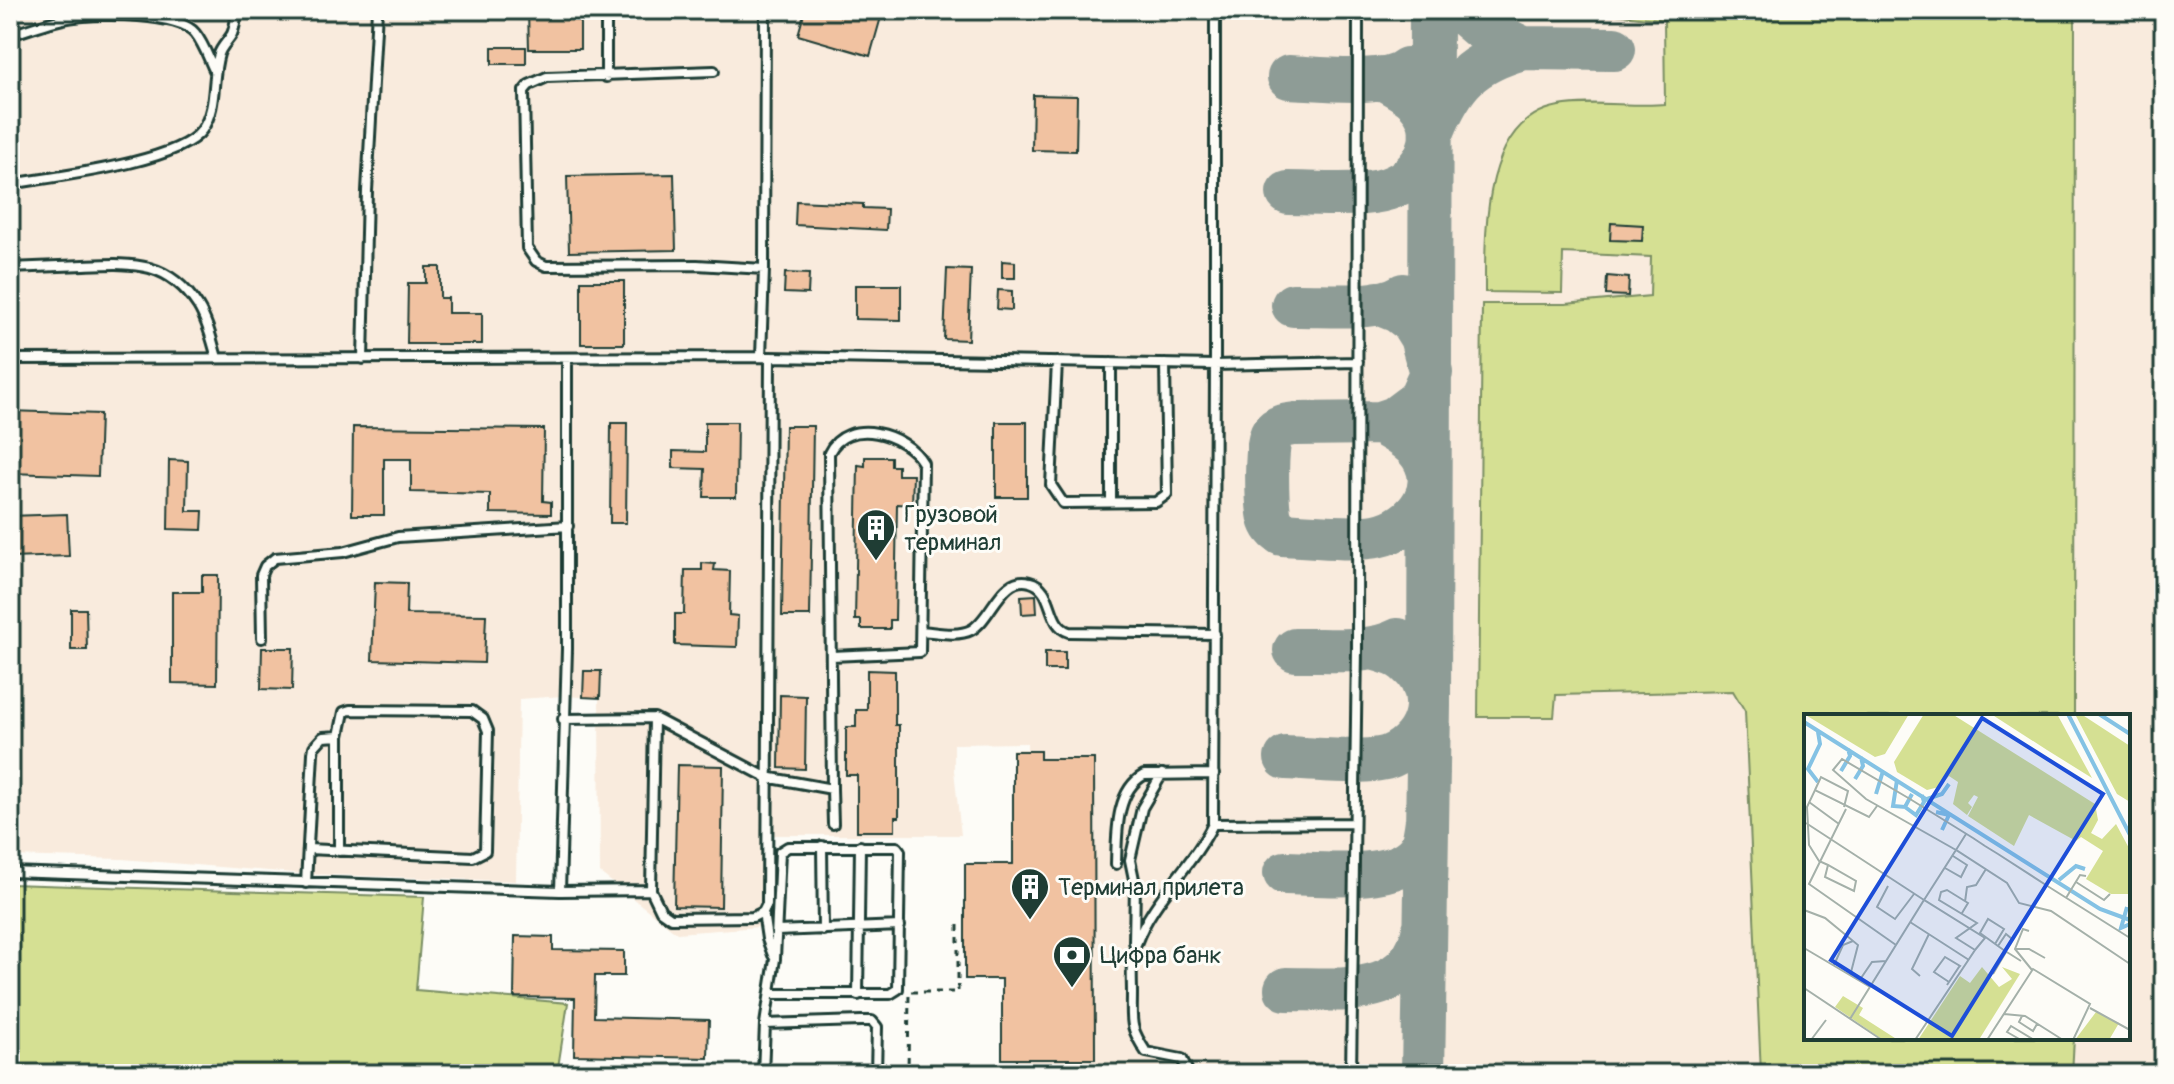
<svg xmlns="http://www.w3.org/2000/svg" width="2174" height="1084" font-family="Pangolin,sans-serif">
<rect width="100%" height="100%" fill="#fdfcf7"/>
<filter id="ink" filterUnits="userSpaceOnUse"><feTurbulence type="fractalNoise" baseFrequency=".0125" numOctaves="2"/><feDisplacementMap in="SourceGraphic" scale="16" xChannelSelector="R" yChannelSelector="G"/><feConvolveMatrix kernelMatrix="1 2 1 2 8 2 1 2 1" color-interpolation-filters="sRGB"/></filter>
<g filter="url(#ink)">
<!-- built -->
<path fill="#f9ebdd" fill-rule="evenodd" d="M10,10H2164V1074H1014L1016,1003L1072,899L1095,898L1094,865L1016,876L1012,749H1027V743L954,744V770L961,835H774L773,926L677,933L600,873L599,698L564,696L519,699L516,881L306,874L122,859L10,856ZM1806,716H2128V1038H1806Z"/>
<!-- green -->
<path fill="#d5e093" stroke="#7a8e64" stroke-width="2" d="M1581,10H2075L2074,716H1806V1038H2074L2072,1074H1761L1745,711L1733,691L1556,695L1554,717H1478L1482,304H1565L1650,296L1651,257L1563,253L1562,293L1485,292C1485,233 1482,119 1559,106C1591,100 1632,107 1665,104L1664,20Z
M10,884L424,897L416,990L568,1003L557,1074H10Z"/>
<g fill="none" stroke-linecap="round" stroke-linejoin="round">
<!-- taxiway -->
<path stroke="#8e9c96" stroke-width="44" d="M1459,10L1479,27L1523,48L1614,49
M1289,77C1318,78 1385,87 1407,69
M1433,131C1453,82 1472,62 1523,48
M1288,193C1315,193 1363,197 1387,189C1423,178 1447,134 1418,102C1409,92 1395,85 1382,78
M1378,303L1398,311L1411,321L1421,337L1431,373L1419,400L1395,418L1380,423L1295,424C1286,425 1277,426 1272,434C1265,445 1267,499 1269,513C1270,522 1274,529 1282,534C1307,535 1353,540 1376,536C1417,528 1449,484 1416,448C1406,437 1393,430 1380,423
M1293,305C1323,304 1379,311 1403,295
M1295,650C1328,649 1369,655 1398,640
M1286,758C1311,759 1370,765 1391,756C1430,739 1441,690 1406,662C1397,654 1383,651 1372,648
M1285,873C1321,873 1404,885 1422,845C1425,837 1426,828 1427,820
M1286,989C1343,989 1409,1000 1424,929
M1423,1074L1429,706L1431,10"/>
</g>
<!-- building -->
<path fill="#f1c2a1" stroke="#1f3d34" stroke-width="2" d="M528,10H580V49H529Z
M805,10H883L870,56L798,35Z
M492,47H526V64H492Z
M1033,95L1077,96L1076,151L1032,150Z
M674,174L676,250L569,252L567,176Z
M796,201L863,204V208L887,209L886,230L795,225Z
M1611,223L1643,225L1642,241L1610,240Z
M1002,261L1015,262V278H1002Z
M426,267H440V298H448V313H482V344H407L408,283H426Z
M947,269L971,270L968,340L944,339Z
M785,273L809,274L808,294L784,293Z
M1607,276L1629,278L1628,296L1606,295Z
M581,281H624V344H581Z
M855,285H901V320L855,319Z
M998,290L1012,291V310L997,309Z
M10,411L100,414L98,476L10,473Z
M705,422H737L736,497H704L705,469L673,468V451L705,452Z
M996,422H1027V497H996Z
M611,423H627L626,523H610Z
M785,426H813L810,616H782Z
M353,427L544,429L543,501L551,502V514L490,513V494L411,492V459H384V515H352Z
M865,457H891V466H898V475H913L912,505L897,504L895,620H890V629H861V620H855L858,465L865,466Z
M169,460L188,461L187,511H203L202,530L168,529Z
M67,514L69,556L10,558V516Z
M702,563L715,564L714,570L730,571L729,615L738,616L737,647L675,645V614H684L685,570H702Z
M202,575H218L217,684L172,683V592H202Z
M375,582L407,583L406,614L486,615L484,663L372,660Z
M1036,595L1037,613L1022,614L1021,596Z
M71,609H86L87,650H71Z
M262,648H293L292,690L261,689Z
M1045,652H1065V670H1045Z
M867,670L895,671V725H899V817H895V831H857V775H846V727H856V710H867Z
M584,671H601L600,698L583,697Z
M780,695L806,696L805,769L779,768Z
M1013,751H1040V759H1094L1095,1059H1002V979H965V864H1013Z
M677,765L723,766L721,907L674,906Z
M515,936L553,937V950L624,951V976H595L594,1017L709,1020L708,1058L574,1055L575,998L514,997Z"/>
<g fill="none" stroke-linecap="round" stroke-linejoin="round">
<!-- service casing -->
<g stroke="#1f3d34" stroke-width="14">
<path id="service" d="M1215,10V365L1358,362
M10,35C31,29 54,19 75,17C100,13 179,13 195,33C204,44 209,60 215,72
M714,71L547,77L529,85L524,91L527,248L536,261L546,266L697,265L764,269
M606,77V10
M10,184C51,177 179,163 202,130C218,106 211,80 219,54C221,47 228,41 232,34C235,27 236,18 237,10
M10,268C35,267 59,266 84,265C132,263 168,260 198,306C208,322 212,341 217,358
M761,357L764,269L765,10
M770,357L1215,365L1213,824C1192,867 1153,898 1136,944C1130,958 1132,978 1132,993C1132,1023 1129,1026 1146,1052L1182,1059L1189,1074
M10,359L770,357L767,904L763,912L753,917L671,918L661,911L651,890
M363,359L367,191L377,10
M1057,362L1051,485L1063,503L1156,502L1167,494L1165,364
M1111,363V502
M921,631C936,632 958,637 971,630C992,619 1001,574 1030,582C1055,588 1046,625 1069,632L1215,634
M262,638L261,575L265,566L275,558L343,552L398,537L568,526
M563,719L654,718
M832,789L833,824
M1213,824L1353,823
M822,846L823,930
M308,849L473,857L485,851L488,731L483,719L472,711L350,710L344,712L339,736V851
M1116,864C1117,835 1115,791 1144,775L1214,774
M10,872L560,891L651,890L654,718L766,777L832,789L829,453C847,416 906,433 923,463L920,652L832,656
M306,883L313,753L314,747L323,737L339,736
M560,891L567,649V358
M763,912L767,939L773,955
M777,931L900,926
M1134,942L1135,884L1130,860L1142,808L1162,774
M858,995L860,846
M765,1024L775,959L780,852L788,847H897L900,851L898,989L890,994H772
M763,1074L765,1024L861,1021H872L877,1027L876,1074
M1351,1074L1357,649L1358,10"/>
</g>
<!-- path -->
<path stroke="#1f3d34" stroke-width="3" stroke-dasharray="6 6" stroke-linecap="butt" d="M908,1074L909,992H958V922"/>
<!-- service -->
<use href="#service" stroke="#fdfcf7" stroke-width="8"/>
</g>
</g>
<!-- icons -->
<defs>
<g id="building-pin" transform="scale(2)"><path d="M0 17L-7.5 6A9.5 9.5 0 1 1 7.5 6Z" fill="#1f3d34" stroke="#fdfcf7"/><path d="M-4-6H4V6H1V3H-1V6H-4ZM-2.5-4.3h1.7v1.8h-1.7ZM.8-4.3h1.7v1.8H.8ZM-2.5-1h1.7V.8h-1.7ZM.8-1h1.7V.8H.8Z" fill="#fff"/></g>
<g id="bank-pin" transform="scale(2)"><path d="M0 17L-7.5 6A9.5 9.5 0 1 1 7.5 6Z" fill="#1f3d34" stroke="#fdfcf7"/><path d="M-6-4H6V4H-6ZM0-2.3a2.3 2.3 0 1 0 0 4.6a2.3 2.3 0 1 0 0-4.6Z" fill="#fff"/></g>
</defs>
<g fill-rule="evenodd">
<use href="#building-pin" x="876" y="528"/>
<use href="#building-pin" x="1030" y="887"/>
<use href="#bank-pin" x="1072" y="955"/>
</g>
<g text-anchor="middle" stroke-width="6" stroke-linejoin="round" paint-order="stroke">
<!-- poi labels -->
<g font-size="24" fill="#1f3d34" stroke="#fdfcf7" text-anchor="start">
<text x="904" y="522">Грузовой<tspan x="904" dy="28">терминал</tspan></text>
<text x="1058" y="895">Терминал прилета</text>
<text x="1100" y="963">Цифра банк</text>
</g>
</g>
<!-- overview -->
<g transform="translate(1804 714)">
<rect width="326" height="326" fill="#fdfcf7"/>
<path d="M0,0H105L81,40L71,43ZM120,0H148L291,90L294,106L287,119L298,125L312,110L326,136L324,180H307L282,165L299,137L277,123L272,127L225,101L210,132L164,102L174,83L170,81L164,89L168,93L163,101L149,90L154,68L145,62L135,73L123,76L93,58L90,48ZM187,0H253L288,64L243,36ZM277,0L326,32V88L313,80L272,2ZM178,253L195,273L208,265L198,253L216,260L176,324L114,326L156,262L166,269ZM39,282L59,294L55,301L94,326H79L31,293ZM292,298L315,309L305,326H271Z" fill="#d5e093"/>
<path fill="none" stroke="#84c2e4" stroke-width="4" d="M264,0L326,121M295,0L326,20M0,8L296,195L326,206M37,57L46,42L44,35M51,65L59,52L57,43M93,66L89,92L101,93L108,80M14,68L4,55L16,30L14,18M72,80L79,57M123,85L138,80L145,70M101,93L112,101L120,88L118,81M132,98L145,101L138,116M255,166L272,152L281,155M323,193L317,214L326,210"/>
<path fill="none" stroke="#a4b0a9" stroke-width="2" d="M11,76L17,63L44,77L40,93M5,88L35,110M42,95L5,170L92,231M2,109L120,186M162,120L152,136L62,85L29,56L38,45L106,85L169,124L181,132L194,140L245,173L326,224M24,151L21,163L50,177L52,167L24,151L15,147L5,131L3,93L11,76L65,103L73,92M141,154L157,163L163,151L149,142M272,168L300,186L306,180M84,172L73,193L91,205L110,180M262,184L276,161L282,162M120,186L152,136L203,169L215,189L247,197L326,250M161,188L163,173L172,171L182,155M0,196L21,204L54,231L46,262M106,208L165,246M225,217L219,215L211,235L228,256M191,230L200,215L184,205L176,219L194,232M0,234L66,273M211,235H225L241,244M201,237L208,225L202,220L194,232L201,237L206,240L217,247M30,251L39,231L49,227M189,260L202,238M116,262L108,255L125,220M55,267L68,248L82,247M143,271L155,253L156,252L141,243L130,258L145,268M0,274L78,326M286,294L326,316M200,300L221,302L259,326M218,302L215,308L229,317L233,310M46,305L120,186L181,224L171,236M7,326L22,306M111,326L171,236L152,224L173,209L135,186L137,178L143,176L164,189L158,199M183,326L229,255L286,290L269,326M217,326L203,318L207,312L230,326"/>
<path fill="#1d4ed8" fill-opacity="0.15" stroke="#1d4ed8" stroke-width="4" d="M178,4L299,80L148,322L27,246Z"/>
<rect width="326" height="326" fill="none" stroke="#1f3d34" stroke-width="4"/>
</g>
<!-- margin -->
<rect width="2174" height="1084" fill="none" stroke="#fdfcf7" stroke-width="40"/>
<rect x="20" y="20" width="2134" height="1044" fill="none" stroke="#1f3d34" stroke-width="3" filter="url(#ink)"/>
</svg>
